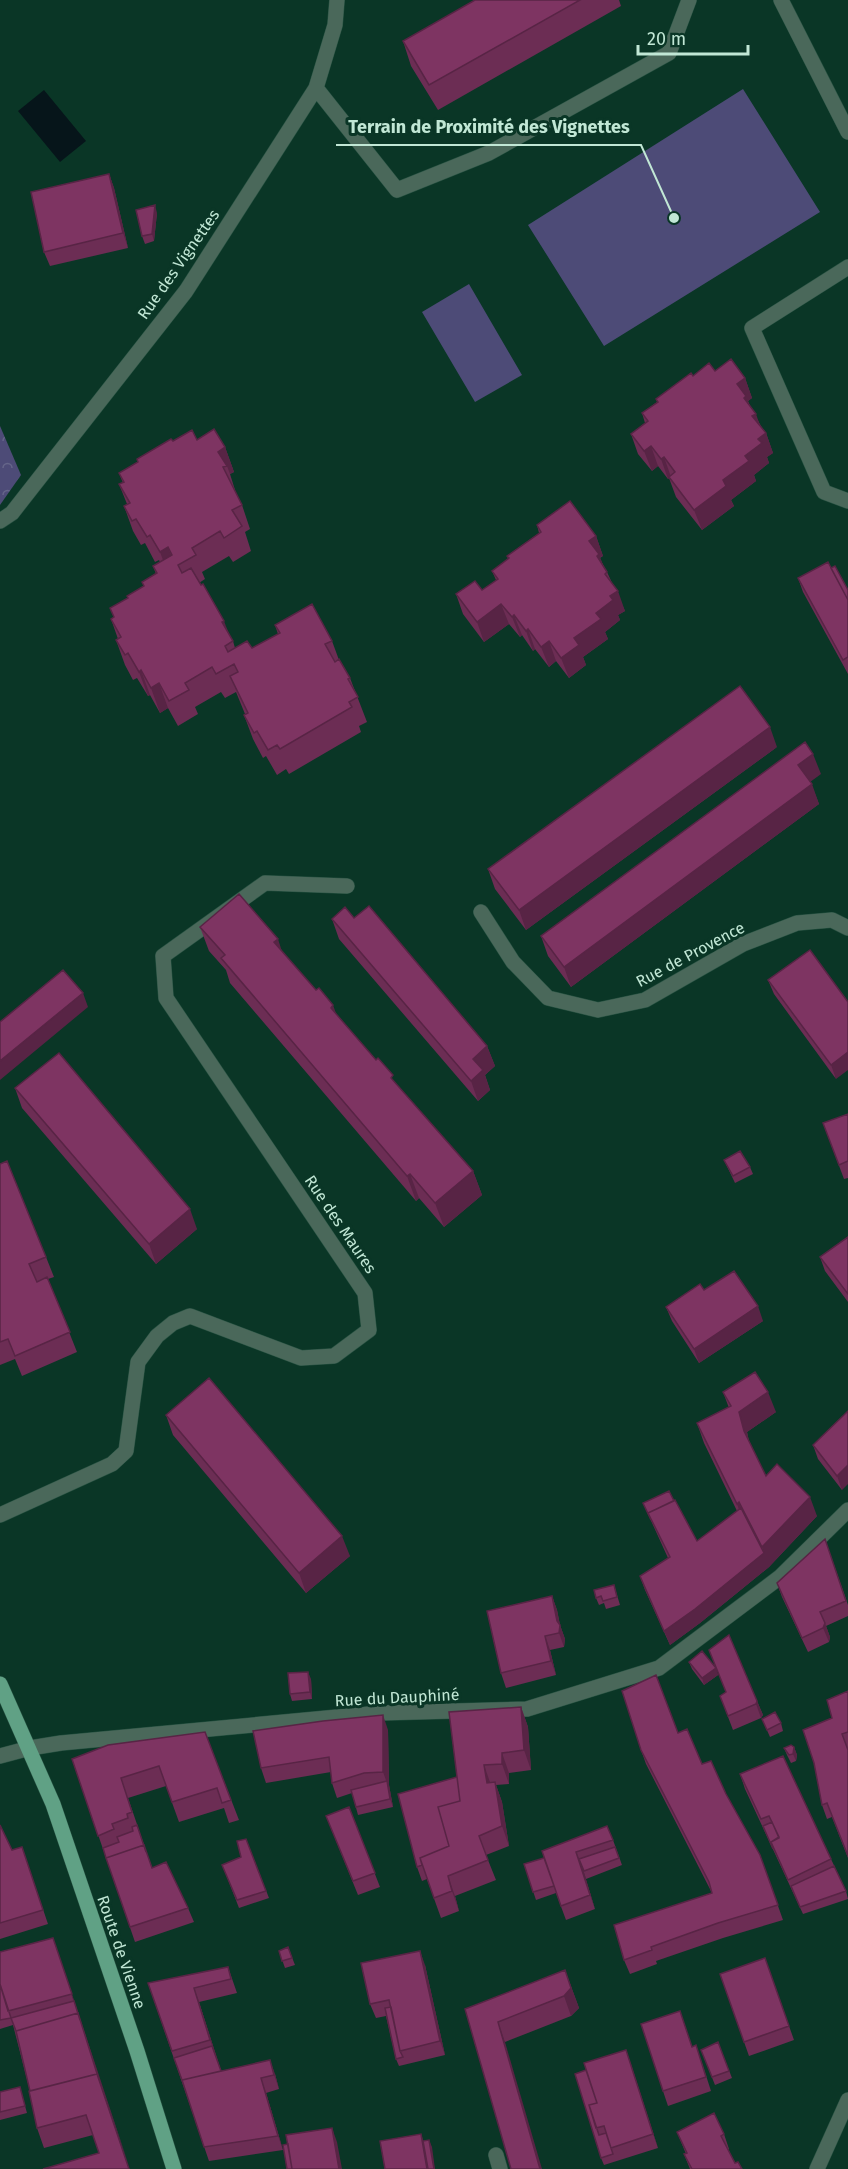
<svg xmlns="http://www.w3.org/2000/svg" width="848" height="2169" font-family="'Fira Sans',sans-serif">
<defs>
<pattern id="forest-crowns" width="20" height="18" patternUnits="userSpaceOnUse" patternTransform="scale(1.5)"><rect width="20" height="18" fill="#4d4b77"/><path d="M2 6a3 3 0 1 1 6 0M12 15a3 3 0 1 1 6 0" fill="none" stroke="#656589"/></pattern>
</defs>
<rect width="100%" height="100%" fill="#0a3626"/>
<!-- forest -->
<path fill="url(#forest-crowns)" d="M0,426L21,475L0,505Z"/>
<!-- pitch -->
<path fill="#4d4b77" d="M743,89L820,212L604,346L528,225Z
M469,284L522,375L475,402L422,312Z"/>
<!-- water -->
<path fill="#06151a" d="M44,90L86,141L60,162L18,111Z"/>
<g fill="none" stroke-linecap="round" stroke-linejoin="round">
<!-- minor casing -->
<g stroke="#275242" stroke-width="16">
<path id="minor" d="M781,0L848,132
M316,88L397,190L489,153L669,53L689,0
M848,267L752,328L824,492L848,501
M0,521L12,513L186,291L316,88L335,25L337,0
M481,912L513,962L548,998L598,1010L645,1000L743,944L797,923L832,920L848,928
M0,1515L112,1464L126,1451L138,1362L157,1336L173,1323L190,1316L301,1358L334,1356L369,1330L365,1293L166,998L163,956L265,883L347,886
M0,1756L30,1748L61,1743L380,1713L527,1709L659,1668L780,1577L848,1510
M496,2155L500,2169
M817,2169L848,2100"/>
</g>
<!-- major casing -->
<g stroke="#275242" stroke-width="16">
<path id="major" d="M0,1684L53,1804L137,2051L174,2169"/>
</g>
<!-- minor -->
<use href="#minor" stroke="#4a685a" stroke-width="15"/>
<!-- major -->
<use href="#major" stroke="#60a185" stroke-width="15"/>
</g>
<!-- wall -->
<path fill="#6c2d54" d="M475,0H619L621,6L438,110L411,66L403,41Z
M109,174L114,188L128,248L50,266L44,252Z
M157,213L154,241L145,244L142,236Z
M715,371L745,378L752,398L748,401L750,406L761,426L766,433L773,453L767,457L769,463L754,475L756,481L731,500L734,506L702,530L676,497L669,478L668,479L658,466L652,471L638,454L631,434L645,423L642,413L657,402L656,399L693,376Z
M197,440L225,447L234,472L230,474L235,490V491L242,505L250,529L245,532L251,551L233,562L229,556L202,572L205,579L199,583L233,641L235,648H252L278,634L275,625L332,641L339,660L350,678L367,722L359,726L361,732L289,774L286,769L277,775L266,756L263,758L253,739L244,715L245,714L236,692L225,698L221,692L195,707L198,714L178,726L168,708L160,713L150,695L148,696L137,678L133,680L125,665L116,640L118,639L111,619L114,617L110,608L128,598L144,586L142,582L156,574L153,566L160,562L159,560L155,562L145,543L141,545L133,531L124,506L127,504L119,484L123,483L119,473L173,441Z
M537,525L596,536L603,556L600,558L604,567L607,572L625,611L618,615L620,620L605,632L608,639L583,657L586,665L569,678L556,661L549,667L535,649L533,651L522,635L520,637L509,624L484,642L463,614L456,594L482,590L496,580L492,571L508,559L507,556L539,533Z
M831,568L848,590V674L803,592L798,578Z
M777,747L526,930L495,889L488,869Z
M821,774L810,781L819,804L571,987L548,956L541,936Z
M354,918L487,1046L495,1066L485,1075L490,1090L478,1101L339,939L332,919Z
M200,927L281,950L397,1085L473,1171L482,1195L444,1227L419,1198L416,1201L230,983L226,970L209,951Z
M810,950L836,1079L774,994L768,980Z
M15,1088L197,1229L156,1264L22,1108Z
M848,1114V1178L844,1179L823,1123Z
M724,1160L750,1167L753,1174L735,1183Z
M0,1164L46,1257L54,1277L48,1279L77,1352L22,1376L15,1359L0,1365Z
M848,1237V1302L825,1271L820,1257Z
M704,1290L763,1321L699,1363L672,1321L666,1307Z
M723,1392L776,1412L747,1432L749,1441L766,1476L817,1516L769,1567L700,1623L670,1645L645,1590L640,1576L668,1558L643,1503L674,1501L697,1541L737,1511L704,1443L697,1423L729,1408Z
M848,1411L842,1490L818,1459L813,1445Z
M166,1415L350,1556L306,1593L173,1435Z
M825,1539L848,1605V1616L826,1626L830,1637L829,1642L808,1652L782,1597L777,1583Z
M614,1585L620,1605L606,1609L604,1603L599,1605L596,1598Z
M552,1596L557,1610L560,1625L565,1639L564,1647L550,1650L556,1675L506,1688L501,1673Z
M709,1650L757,1701L763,1715L761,1718L733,1730L720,1696L726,1692Z
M689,1662L716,1668L718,1675L704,1685L692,1669Z
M311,1679L312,1699L292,1701L290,1694Z
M848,1691V1748H847L848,1750V1858L832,1817L827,1819L822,1805L832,1718Z
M521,1707L528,1727L531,1770L509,1773V1784L496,1785L502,1802L509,1846L486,1855L496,1880L455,1896L459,1911L441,1918L427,1879L422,1881L417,1867L457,1777Z
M762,1719L781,1723L783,1731L770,1737Z
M388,1730L389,1785L393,1807L358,1815L352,1793L337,1798L332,1783L331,1772L266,1783L261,1768Z
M205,1732L239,1820L229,1823L224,1808L179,1822L166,1786L128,1798L152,1868L188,1908L194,1922L135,1942L72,1759Z
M678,1733L726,1794L760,1855L783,1920L723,1938L656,1961L657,1964L630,1974L624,1960L712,1893L646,1764L641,1750Z
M794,1747L797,1755L796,1761L791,1763L787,1755L784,1748Z
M740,1774L831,1859L846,1891L848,1899L803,1914L745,1789Z
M349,1807L380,1887L358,1895L326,1816Z
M0,1825L12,1850L22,1847L48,1924L0,1939Z
M246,1839L269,1898L239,1908L225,1872L241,1857Z
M613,1840L622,1865L586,1879L582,1867L595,1909L566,1920L556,1893L536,1900L524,1864Z
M288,1947L295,1965L285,1968L279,1951Z
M0,1952H58L104,2094L99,2153L93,2135L44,2148L37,2128L30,2091L13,2025L0,2029Z
M765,1958L794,2040L749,2056L720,1974Z
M425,1965L445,2055L399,2066L396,2059L386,2016L376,2018L370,2004Z
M228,1967L237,1993L199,2002L221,2071L275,2074L279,2089L266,2093L283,2150L209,2161L148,1983Z
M565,1970L579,2008L571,2016L505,2042L465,2009Z
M718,2042L732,2078L715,2085L701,2050Z
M626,2050L658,2148L604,2165L601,2158L586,2070Z
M701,2060L711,2091L668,2106L663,2091Z
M0,2092L22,2095L27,2113L0,2120Z
M677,2132L724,2134L729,2149H728L735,2163L742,2169H690L684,2154H686Z"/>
<!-- shaded-wall -->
<path fill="#582445" d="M109,174L114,188L128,248L123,233Z
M155,205L157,213L154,241L152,234Z
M745,378L752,398L748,401L754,415L756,414L763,434L760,436L737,384Z
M766,433L773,453L767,457L769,463L754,475L756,481L731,500L734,506L702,530L694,510L745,456L758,439Z
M651,446L658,466L652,471L644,451Z
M225,447L234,472L230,474L227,466L218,452Z
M664,457L671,477L668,479L661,459Z
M596,536L603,556L600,557L606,573L589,541Z
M168,547L177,571L169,576L160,552Z
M618,591L625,611L618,615L620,620L605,632L608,639L583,657L586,665L569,678L561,658L574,638L610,596Z
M501,604L509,624L484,642L477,622Z
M514,615L522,635L520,637L512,617Z
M224,621L232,642L222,622Z
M528,629L535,649L533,651L526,631Z
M549,641L556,661L549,667L541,647Z
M141,670L150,695L148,696L139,672Z
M159,683L168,708L160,713L151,688Z
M770,727L777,747L526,930L519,910Z
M813,754L821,774L806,785L798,765Z
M812,784L819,804L571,987L564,967Z
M278,939L286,964L274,942Z
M83,993L88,1007L0,1080V1061Z
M333,1005L342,1030L331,1008Z
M487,1046L495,1066L485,1075L490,1090L478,1101L471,1081L473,1059Z
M848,1052V1070L836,1079L831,1065Z
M473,1171L482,1195L444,1227L435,1203Z
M410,1174L419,1198L416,1201L407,1176Z
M190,1209L197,1229L156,1264L149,1244Z
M758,1306L763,1321L699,1363L694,1349Z
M768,1392L776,1412L747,1432L751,1451L744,1431L739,1412Z
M848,1465V1484L842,1490L837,1476Z
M810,1497L817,1516L769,1567L700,1623L670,1645L664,1631L764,1553L762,1547Z
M739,1502L746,1522L744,1524L737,1504Z
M342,1536L350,1556L306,1593L299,1573Z
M552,1596L557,1610L560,1625L565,1639L564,1647L559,1633Z
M825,1623L830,1637L829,1642L823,1628Z
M545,1636L550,1650L556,1675L551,1661Z
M716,1668L718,1675L704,1685L702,1678Z
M308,1672L311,1679L312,1699L310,1692Z
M757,1701L763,1715L761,1718L756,1704Z
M521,1707L528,1727L531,1770L524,1750Z
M383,1715L388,1730L389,1785L393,1807L390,1799L387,1783L383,1772Z
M794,1747L797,1755L796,1761L793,1754Z
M502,1753L509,1773V1784L502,1764Z
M484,1765L491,1785L487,1783Z
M495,1782L502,1802L509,1846L502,1826Z
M576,1852L582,1866L595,1909L590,1895Z
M448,1876L455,1896L459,1911L452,1891Z
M53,1938L77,2009L130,2169L97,2074Z
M420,1951L425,1965L445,2055L440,2041Z
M565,1970L579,2008L571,2016L564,1996Z
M194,1988L199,2002L226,2086L210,2040Z
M498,2022L505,2042L542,2169H540Z
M626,2050L631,2064L658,2148L653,2134Z
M270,2060L275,2074L279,2089L274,2075Z
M261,2078L266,2093L283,2150L278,2136Z
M332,2128L337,2142L342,2169H339Z
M421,2134L426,2148L430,2169H427Z
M429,2140L432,2147L435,2169H434Z"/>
<!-- building -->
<path fill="#7e3462" stroke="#582445" stroke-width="1.5" d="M475,0H580L429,85L403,41Z
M109,174L123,233L44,252L31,192Z
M155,205L152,234L142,236L136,210Z
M731,359L745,378L737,384L746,396L744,398L756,414L752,416L766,433L758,439L762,443L745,456L749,461L723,480L726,486L694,510L669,477L675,472L664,457L661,459L651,446L644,451L631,434L648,421L642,413L658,402L656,399L691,373L693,376L709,363L715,371Z
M214,429L225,447L218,452L227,466L223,467L242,505L232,510L242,526L224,538L220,531L192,548L196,555L178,565L182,573L191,568L201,585L203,584L224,621L222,622L233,641L225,646L228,652L247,641L252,648L280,633L275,625L312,604L332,641L325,644L335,662L339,659L350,678L348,679L358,697L349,702L352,707L280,749L277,745L268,750L257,731L254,733L244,715L248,713L230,676L238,672L234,664L216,674L212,667L185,683L189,690L169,701L159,683L151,688L141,670L139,672L128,653L125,655L116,640L121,637L111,619L114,617L110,608L128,598L127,596L144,586L142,582L157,573L153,566L172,555L168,547L160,552L150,535L147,537L136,519L132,521L124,506L130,503L119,484L124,482L119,473L138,462L137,459L171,439L173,441L192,430L197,440Z
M570,501L596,536L589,541L599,554L597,556L607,572L605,574L618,591L610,596L613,600L596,613L601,619L574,638L579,645L561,658L549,641L541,647L528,629L526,631L514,615L512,617L501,604L477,622L456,594L475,581L482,590L498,579L492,571L509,558L507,556L541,532L537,525Z
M828,562L848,600V657L843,660L798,578Z
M835,566L848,590V600L831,568Z
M740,686L770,727L519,910L488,869Z
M805,742L813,754L798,765L812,784L564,967L541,936Z
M239,894L278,939L274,942L316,990L319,988L333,1005L331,1008L376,1060L378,1058L393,1075L391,1078L473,1171L435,1203L410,1174L407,1176L221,958L225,955L200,927Z
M369,906L487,1046L473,1059L483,1070L471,1081L332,919L345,907L354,918Z
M810,950L848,1002V1052L831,1065L768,980Z
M63,970L83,993L0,1061V1022Z
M59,1053L190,1209L149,1244L15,1088Z
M848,1114V1161L839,1165L823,1123Z
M740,1151L750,1167L733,1176L724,1160Z
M7,1161L46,1257L29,1264L37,1282L47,1277L70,1332L15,1356L8,1339L0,1342V1164Z
M848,1237V1294L820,1257Z
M734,1271L758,1306L694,1349L666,1307L700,1284L704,1290Z
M755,1372L768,1392L739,1412L744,1431L766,1476L777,1464L810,1497L762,1547L739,1502L737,1504L697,1423L731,1406L723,1392Z
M209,1378L342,1536L299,1573L166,1415Z
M848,1411V1465L837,1476L813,1445Z
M669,1491L674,1501L648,1513L651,1520L643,1503Z
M675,1500L697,1541L741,1508L764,1553L695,1609L664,1631L640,1576L670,1557L648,1513Z
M825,1539L846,1601L820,1612L825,1623L823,1628L802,1638L777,1583Z
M614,1585L617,1597L603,1601L601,1596L596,1598L594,1590Z
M552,1596L557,1621L560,1625L559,1633L545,1636L551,1661L501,1673L487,1611Z
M729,1635L757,1701L756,1704L728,1716L720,1696L726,1692L709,1650Z
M702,1651L716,1668L702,1678L689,1662Z
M308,1672L310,1692L290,1694L288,1673Z
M656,1675L678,1733L687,1729L702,1764L711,1761L726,1794L760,1855L778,1905L718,1923L651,1947L652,1950L624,1960L614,1925L712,1893L709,1882L641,1750L622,1691Z
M848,1691V1732L842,1734L848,1750V1856L827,1803L822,1805L814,1763L803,1730L832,1718L827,1700Z
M521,1707L524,1750L502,1753V1764L484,1765L487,1783L495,1782L502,1826L479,1836L488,1860L448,1876L452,1891L434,1898L420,1858L449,1846L438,1807L460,1801L449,1712Z
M775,1712L781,1723L767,1730L762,1719Z
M383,1715V1772L364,1773L332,1783L329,1757L261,1768L253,1731L323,1721Z
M205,1732L231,1800L222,1803L217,1788L172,1802L159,1766L121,1778L132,1812L127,1814L128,1818L112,1824L114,1829L98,1836L72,1759L108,1745Z
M791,1745L794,1747L793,1754L789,1755L784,1748Z
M783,1756L831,1859L788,1880L771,1842L779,1837L769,1816L761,1819L740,1774Z
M457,1777L460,1801L438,1807L449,1846L420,1858L422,1865L417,1867L398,1794Z
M387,1781L390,1799L356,1807L351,1790Z
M349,1807L375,1873L353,1881L326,1816Z
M772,1822L779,1838L771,1842L773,1849L763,1826Z
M0,1825L12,1850L22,1847L43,1910L0,1923Z
M137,1825L146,1852L144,1845L106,1858L103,1848L119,1842L117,1837L133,1831L132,1827Z
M607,1826L613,1840L576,1852L590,1895L561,1906L542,1851Z
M246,1839L266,1891L237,1900L222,1865L241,1857L237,1841Z
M144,1845L152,1868L166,1862L188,1908L130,1927L106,1858Z
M615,1847L619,1858L584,1871L579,1859Z
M544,1858L554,1886L533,1892L524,1864Z
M834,1866L846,1891L800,1907L791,1886Z
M53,1938L72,1994L8,2011L0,1984V1952Z
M288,1947L292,1958L282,1961L279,1951Z
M420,1951L440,2041L400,2051L389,2000L370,2004L361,1963Z
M765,1958L789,2026L744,2042L720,1974Z
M228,1967L231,1979L194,1988L210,2040L172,2051L148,1983Z
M565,1970L571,1988L564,1996L498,2022L540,2169H511L465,2009Z
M0,1984L11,2018L0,2020Z
M74,2001L80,2020L78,2013L16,2031L11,2018Z
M391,2007L400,2051L403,2057L396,2059L385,2008Z
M680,2011L692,2047L696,2045L706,2077L663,2091L641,2024Z
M78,2013L99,2080L97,2074L30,2091L16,2031Z
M718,2042L729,2071L712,2077L701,2050Z
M212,2046L221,2071L182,2080L174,2058Z
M626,2050L653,2134L611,2148L604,2126L596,2128L589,2105L597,2103L584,2063Z
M270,2060L274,2075L261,2078L278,2136L204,2147L182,2080Z
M586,2070L597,2103L589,2105L599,2135L606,2133L613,2154L601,2158L575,2074Z
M97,2074L129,2169H43L99,2153L86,2115L37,2128L29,2091Z
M20,2087L25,2106L0,2112V2092Z
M714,2113L724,2134L721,2136L735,2163L738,2162L742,2169H692L684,2154L687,2153L677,2132Z
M332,2128L339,2169H292L286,2135Z
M421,2134L427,2169H385L380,2141Z
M429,2140L434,2169H428L423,2141Z
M288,2144L292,2169H287L283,2145Z"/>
<g text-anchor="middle" stroke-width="6" stroke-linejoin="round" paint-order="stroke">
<!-- street labels -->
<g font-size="16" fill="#c1e7d5" stroke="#0a3626">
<text transform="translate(178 264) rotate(-55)" y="6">Rue des Vignettes</text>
<text transform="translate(690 954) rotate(-28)" y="6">Rue de Provence</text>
<text transform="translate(341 1224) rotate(56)" y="6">Rue des Maures</text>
<text transform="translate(397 1697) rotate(-3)" y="6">Rue du Dauphiné</text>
<text transform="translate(122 1952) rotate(71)" y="6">Route de Vienne</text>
</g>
</g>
<!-- callouts -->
<path fill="none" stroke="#c1e7d5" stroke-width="2" d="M674 218L641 145H336"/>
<circle fill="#c1e7d5" stroke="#0a3626" stroke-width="2" cx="674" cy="218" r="6"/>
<g font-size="18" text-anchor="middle" font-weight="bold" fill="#c1e7d5" stroke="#0a3626" stroke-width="6" stroke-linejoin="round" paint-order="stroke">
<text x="489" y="133">Terrain de Proximité des Vignettes</text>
</g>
<!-- scale -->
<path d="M638 45v9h110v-9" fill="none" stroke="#c1e7d5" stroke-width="3"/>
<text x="647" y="45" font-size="18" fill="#c1e7d5" stroke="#0a3626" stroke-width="4.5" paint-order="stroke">20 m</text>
</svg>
